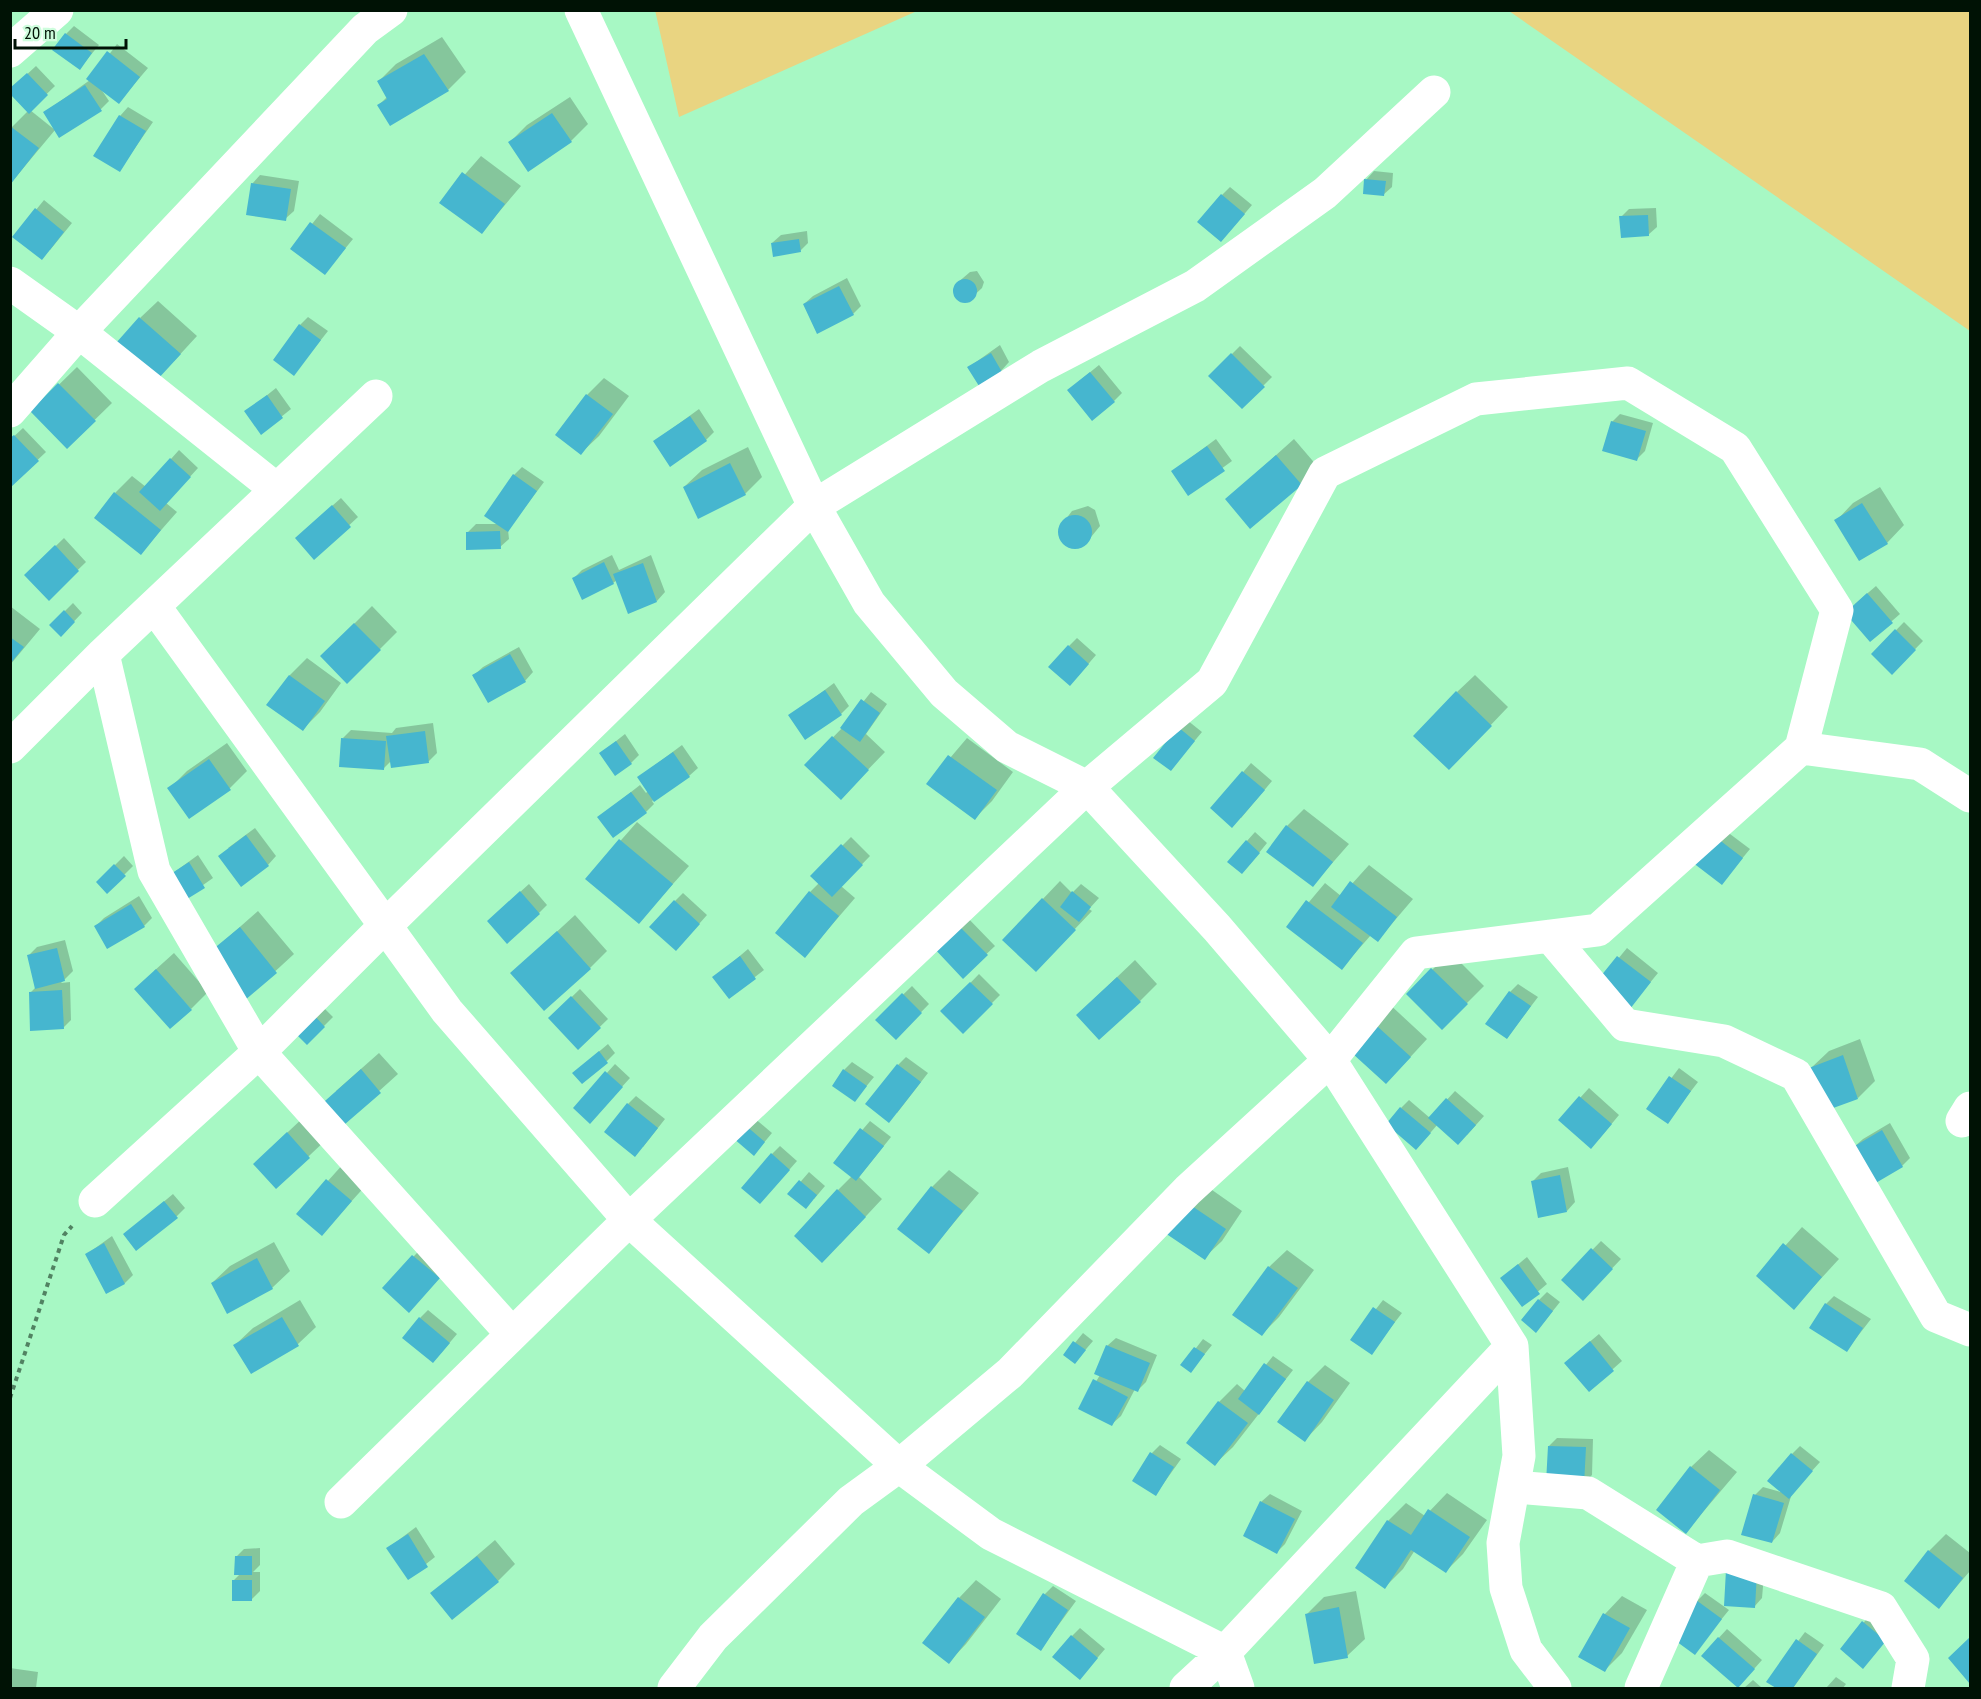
<svg xmlns="http://www.w3.org/2000/svg" width="1981" height="1699" font-family="'PT Sans Narrow',sans-serif">
<rect width="100%" height="100%" fill="#a7f8c4"/>
<!-- green -->
<path fill="#e9d481" d="M655,10H917V11L679,117Z
M1509,11H1970V331Z"/>
<!-- shadow -->
<path fill="#0003" d="M74,26L99,45L80,68L66,34Z
M442,37L466,72L448,90L390,124L379,105L387,97L378,82L396,64Z
M117,44L148,68L119,102L101,89L109,101L101,109L45,112L90,80Z
M36,66L55,86L30,110L55,130L10,184V129L28,111L10,90Z
M570,97L588,124L571,141L510,142L527,125Z
M128,107L153,122L119,171L120,116Z
M481,156L521,186L482,232L441,202Z
M1374,171L1393,173L1392,187L1383,195L1366,180Z
M260,175L299,181L294,211L285,219L252,184Z
M1230,187L1252,205L1229,232L1222,195Z
M44,200L72,223L50,250L14,237Z
M1656,208L1657,227L1648,235L1621,217L1629,209Z
M320,214L353,239L325,273L292,249Z
M807,231L808,243L800,251L772,243L781,235Z
M977,271L984,282L982,288L968,301L956,297V284L970,272Z
M847,278L861,306L853,314L804,304L813,296Z
M158,301L197,336L174,361L140,318Z
M308,317L328,331L294,374L300,325Z
M1000,345L1009,362L1001,371L969,367Z
M1240,346L1272,377L1242,407L1210,376Z
M1099,365L1122,393L1114,401L1078,382Z
M77,367L112,403L67,447L32,411Z
M604,378L629,396L599,436L581,453L587,395Z
M276,388L291,409L261,433L246,412Z
M699,409L714,432L706,440L655,441Z
M1620,414L1653,423L1645,451L1637,459L1612,422Z
M23,428L46,452L10,486V440Z
M1216,439L1232,461L1188,493L1173,471Z
M1294,439L1318,467L1301,484L1227,499Z
M748,447L762,477L745,494L684,487L702,470Z
M179,450L198,468L166,503L177,512L141,553L115,493L132,476L146,487Z
M522,467L544,482L508,530L509,539L500,547L467,533L476,524H498L514,475Z
M1880,487L1904,525L1887,543L1836,521L1853,503Z
M341,498L358,517L314,558L305,530Z
M1088,506L1095,510L1100,526L1087,542L1080,547H1072L1059,536V528L1072,511Z
M64,538L86,562L49,598L26,575Z
M612,555L619,570L651,555L665,592L657,601L617,580L613,583L574,578L582,570Z
M1876,586L1900,614L1870,640L1855,604Z
M73,603L82,613L61,635L51,625Z
M10,606L40,629L10,665Z
M372,606L397,632L347,682L322,656Z
M1904,622L1923,641L1892,673L1873,654Z
M1077,638L1096,655L1078,676L1069,646Z
M519,647L533,672L525,681L474,675L483,667Z
M307,658L341,683L320,712L303,729L268,705L290,675Z
M1475,675L1508,707L1466,751L1457,692Z
M834,683L849,706L841,714L790,716Z
M871,692L887,704L866,734L885,752L858,780L806,765L844,726Z
M1187,720L1202,732L1171,769L1155,758Z
M433,723L437,753L429,761H391L383,769L343,738L351,730L392,733L396,728Z
M625,734L639,755L631,763L601,753Z
M967,738L1013,772L992,801L975,818L928,784Z
M227,743L247,771L230,788L189,817L169,789L187,771Z
M682,745L698,768L689,776L652,801L654,804L646,812L599,817L640,785L646,793L648,791L639,777Z
M1251,763L1272,781L1241,818L1212,808Z
M1304,809L1349,844L1313,885L1287,826Z
M637,822L689,866L639,922L587,879Z
M1718,825L1750,849L1722,883Z
M255,828L276,856L268,865L228,848Z
M1255,832L1267,843L1250,864L1229,861Z
M851,837L870,856L841,886L855,898L805,956L810,892L819,883L812,876Z
M198,855L213,878L179,902L165,879Z
M124,856L133,866L107,892L98,882Z
M1369,865L1413,899L1378,940L1371,935L1342,968L1288,927L1325,883L1341,896Z
M1060,881L1072,893L1081,884L1099,898L1089,909L1092,911L1053,952L1004,940Z
M529,884L547,905L539,913H497Z
M683,893L707,915L684,941L675,901Z
M139,896L152,918L144,926H96L104,918Z
M258,911L294,954L245,999L208,955Z
M575,915L607,951L590,968L512,973Z
M965,915L995,946L963,976L934,946Z
M65,940L73,971L61,983L70,982L71,1020L63,1028L30,993L36,987L28,956L37,947Z
M1627,948L1658,973L1630,1007L1599,982Z
M748,949L764,970L729,997L714,978Z
M1450,952L1484,986L1442,1028L1408,994Z
M174,953L208,992L191,1009L154,971Z
M1135,960L1157,984L1140,1001L1095,998Z
M979,974L1000,995L963,1032L943,1011Z
M1518,984L1538,997L1507,1038L1510,992Z
M912,986L929,1004L896,1038L877,1020Z
M580,989L608,1019L578,1048L550,1018Z
M1386,1001L1427,1039L1403,1065L1345,1044Z
M323,1007L333,1017L307,1043L297,1033Z
M1860,1039L1875,1081L1858,1098L1811,1068L1829,1051Z
M608,1044L615,1053L607,1061L583,1065Z
M379,1053L398,1074L337,1129L336,1091Z
M906,1057L928,1073L897,1113L898,1065Z
M852,1062L874,1077L855,1100L844,1070Z
M615,1064L630,1078L598,1113L575,1108Z
M1679,1068L1698,1082L1667,1122L1648,1109Z
M1589,1088L1619,1115L1599,1139L1560,1120Z
M1455,1091L1484,1116L1467,1135L1438,1124L1424,1140L1401,1108L1409,1100L1430,1118Z
M636,1096L665,1119L643,1147L628,1104Z
M305,1116L327,1139L276,1187L273,1146Z
M753,1117L772,1133L762,1145L735,1138Z
M870,1121L891,1137L859,1177L882,1199L840,1244L838,1190L852,1176L835,1162Z
M1890,1123L1910,1158L1902,1166L1854,1147L1863,1139Z
M780,1146L797,1161L768,1194L772,1154Z
M345,1162L368,1183L322,1234L298,1214Z
M1568,1167L1575,1202L1567,1211L1533,1181L1541,1173Z
M949,1170L979,1193L929,1252L932,1187Z
M809,1172L825,1186L814,1199L790,1194Z
M1205,1185L1242,1211L1222,1241L1204,1258L1167,1232Z
M173,1194L185,1208L177,1216L125,1234Z
M1802,1227L1839,1259L1794,1308L1758,1276Z
M112,1236L133,1275L125,1283L107,1292L87,1254Z
M431,1238L456,1260L409,1311L384,1288Z
M1601,1241L1621,1259L1583,1299L1563,1280Z
M274,1242L290,1271L272,1288L212,1283L230,1266Z
M1287,1250L1314,1270L1279,1317L1262,1334L1269,1267Z
M1527,1257L1547,1284L1522,1305L1502,1278Z
M1547,1292L1560,1302L1544,1322L1539,1300Z
M1834,1296L1871,1319L1847,1350L1826,1304Z
M300,1300L316,1327L298,1344L251,1372L235,1345L253,1328Z
M1383,1300L1402,1313L1371,1353L1352,1340Z
M428,1310L457,1334L441,1353L420,1318Z
M1083,1333L1093,1341L1075,1362L1065,1355Z
M1599,1334L1622,1361L1589,1390L1574,1355Z
M1116,1338L1157,1355L1146,1382L1138,1390L1135,1389L1121,1416L1112,1424L1080,1408L1100,1375L1107,1346Z
M1203,1339L1212,1345L1191,1371L1183,1365Z
M1273,1356L1293,1370L1233,1447L1215,1464L1188,1443L1219,1402L1237,1384L1245,1391Z
M1325,1365L1350,1383L1322,1422L1305,1440L1308,1382Z
M1557,1438L1593,1439L1592,1475L1584,1483L1549,1446Z
M1160,1445L1181,1459L1156,1494L1152,1453Z
M1800,1446L1820,1462L1792,1493L1780,1533L1772,1542L1755,1495L1763,1487L1784,1493L1792,1454Z
M1709,1450L1737,1472L1686,1532L1691,1467Z
M1447,1493L1487,1520L1463,1554L1446,1571L1415,1550L1403,1569L1385,1587L1357,1568L1388,1521L1406,1503L1425,1516Z
M1270,1494L1302,1511L1285,1544L1277,1552L1261,1502Z
M416,1527L435,1557L408,1578L388,1548Z
M1946,1534L1970,1553V1571L1939,1607L1929,1551Z
M495,1540L515,1564L498,1581L432,1594Z
M260,1548V1565L253,1572H260V1591L252,1599L233,1581L240,1574L236,1557L244,1549Z
M1736,1562L1765,1564L1762,1598L1754,1607Z
M976,1580L1001,1599L966,1644L949,1662L959,1598Z
M1053,1586L1076,1601L1041,1649L1045,1594Z
M1356,1591L1365,1639L1347,1656L1306,1615L1324,1597Z
M1705,1593L1729,1610L1694,1653L1697,1601Z
M1622,1596L1647,1610L1622,1653L1605,1670L1580,1656L1605,1614Z
M1871,1614L1893,1632L1863,1667L1842,1648Z
M1080,1628L1105,1649L1080,1678L1072,1636Z
M1727,1629L1762,1660L1746,1678L1703,1655Z
M1805,1632L1824,1645L1793,1688H1779L1768,1681Z
M1970,1639V1681L1950,1658Z
M10,1668L38,1672L36,1688H10Z
M1836,1677L1846,1684L1843,1688H1826Z
M1753,1680L1762,1688H1744Z"/>
<!-- building -->
<path fill="#46b6cf" d="M65,33L92,53L80,70L52,50Z
M107,51L140,77L119,104L86,79Z
M424,54L449,91L390,126L377,105L387,99L377,81Z
M27,73L48,95L29,114L10,94V88Z
M85,85L102,111L59,138L43,112Z
M552,113L572,142L528,172L508,142Z
M119,115L146,131L120,172L93,156Z
M10,126L39,148L10,185Z
M462,172L505,204L482,234L439,203Z
M1364,179L1386,181L1384,196L1363,194Z
M251,183L291,189L286,221L246,215Z
M1221,194L1245,214L1221,242L1197,222Z
M35,208L64,232L42,260L12,237Z
M1648,215L1649,236L1621,238L1619,216Z
M310,222L346,248L325,275L290,249Z
M799,239L801,252L773,257L771,243Z
M953 291a12 12 0 1 1 24 0a12 12 0 1 1-24 0Z
M839,286L854,315L817,334L803,304Z
M139,317L181,354L157,380L116,343Z
M299,324L321,340L294,376L273,360Z
M991,353L1002,372L979,386L967,367Z
M1231,353L1265,387L1242,409L1208,376Z
M1090,372L1115,402L1092,421L1067,390Z
M58,383L96,421L67,449L30,411Z
M586,394L613,414L581,455L555,435Z
M267,395L283,418L261,435L244,411Z
M690,416L707,441L670,467L653,441Z
M1611,421L1646,431L1637,461L1602,451Z
M14,435L39,461L10,488V438Z
M1207,446L1225,471L1188,496L1171,471Z
M1276,455L1302,485L1250,529L1225,499Z
M170,458L191,477L160,511L139,492Z
M730,463L746,495L698,519L683,487Z
M513,474L537,491L508,532L484,516Z
M114,492L161,530L141,555L94,518Z
M1862,503L1888,544L1859,561L1834,520Z
M332,505L351,527L314,560L295,538Z
M1058 532a17 17 0 1 1 34 0a17 17 0 1 1-34 0Z
M500,531L501,549L466,550V532Z
M55,545L79,571L49,601L24,575Z
M604,562L614,584L582,600L572,578Z
M643,563L657,602L628,614L613,574Z
M1867,593L1893,623L1870,642L1845,613Z
M64,610L75,622L61,637L49,625Z
M354,623L381,650L347,684L320,656Z
M1895,629L1916,650L1892,675L1871,654Z
M10,637L24,647L10,664Z
M1068,645L1089,664L1070,686L1048,667Z
M510,654L526,682L488,703L472,675Z
M289,675L325,701L303,731L266,705Z
M825,690L842,715L805,740L788,715Z
M1456,691L1492,726L1449,770L1413,736Z
M861,699L880,713L860,742L840,728Z
M1178,727L1195,741L1171,771L1153,758Z
M425,731L429,763L391,768L386,736Z
M832,736L869,770L841,800L804,765Z
M341,738L386,741L384,770L339,767Z
M616,741L632,764L615,776L599,753Z
M673,752L690,777L654,802L637,777Z
M948,755L997,790L975,820L926,784Z
M209,759L231,790L189,819L167,788Z
M1242,771L1265,790L1232,828L1210,808Z
M631,792L647,813L613,838L597,817Z
M1286,825L1333,862L1313,887L1266,852Z
M1709,832L1743,858L1722,885L1688,859Z
M246,835L269,866L241,887L218,856Z
M619,839L673,884L639,924L585,879Z
M1246,840L1260,853L1242,874L1227,862Z
M841,844L863,865L832,897L810,876Z
M189,862L205,888L179,904L163,879Z
M114,864L126,876L107,894L96,882Z
M1350,881L1397,917L1378,942L1331,907Z
M520,891L540,914L507,944L487,921Z
M809,891L839,916L805,958L775,933Z
M1072,891L1091,907L1079,922L1060,907Z
M1042,898L1076,930L1036,972L1002,940Z
M674,900L700,924L676,951L649,927Z
M1306,900L1363,943L1342,970L1286,927Z
M131,904L145,927L107,949L94,926Z
M956,923L988,955L963,979L932,946Z
M240,927L277,973L244,1001L206,955Z
M557,931L591,969L544,1011L510,973Z
M57,948L65,981L35,989L27,955Z
M740,956L756,979L729,999L712,977Z
M1617,956L1651,982L1630,1009L1596,982Z
M1431,968L1468,1004L1442,1030L1406,994Z
M156,969L192,1010L170,1029L134,989Z
M1117,977L1141,1002L1099,1040L1076,1015Z
M970,982L993,1004L963,1034L940,1011Z
M62,990L64,1029L30,1031L29,992Z
M1509,991L1531,1006L1507,1039L1485,1024Z
M902,993L922,1013L896,1040L875,1020Z
M571,996L601,1028L578,1050L548,1018Z
M313,1014L325,1027L307,1045L295,1033Z
M1367,1017L1411,1057L1386,1084L1342,1044Z
M599,1051L608,1063L582,1084L572,1073Z
M1843,1055L1858,1099L1825,1111L1809,1068Z
M897,1064L921,1082L889,1123L865,1104Z
M361,1069L381,1093L337,1131L317,1108Z
M843,1069L867,1086L855,1102L832,1086Z
M605,1071L623,1087L590,1124L573,1108Z
M1669,1076L1691,1091L1668,1124L1646,1109Z
M1579,1096L1612,1124L1591,1149L1558,1120Z
M1446,1098L1476,1125L1458,1145L1428,1118Z
M627,1103L658,1128L635,1157L604,1132Z
M1400,1107L1431,1133L1416,1150L1386,1124Z
M744,1124L765,1142L754,1156L733,1138Z
M860,1128L884,1146L856,1181L833,1163Z
M1882,1130L1903,1167L1874,1184L1853,1147Z
M287,1132L310,1158L276,1189L253,1164Z
M771,1153L790,1170L760,1204L741,1188Z
M1560,1175L1567,1212L1538,1218L1531,1181Z
M326,1179L352,1201L322,1236L296,1214Z
M799,1180L817,1195L806,1209L787,1194Z
M931,1186L963,1211L929,1254L897,1229Z
M837,1189L866,1217L822,1263L794,1236Z
M164,1201L178,1218L136,1251L123,1234Z
M1186,1202L1226,1229L1205,1260L1165,1233Z
M104,1243L125,1284L106,1294L85,1254Z
M1783,1243L1822,1277L1794,1310L1756,1276Z
M1591,1248L1613,1269L1583,1301L1561,1280Z
M412,1255L440,1278L409,1313L382,1288Z
M257,1258L273,1289L227,1314L211,1283Z
M1518,1264L1540,1294L1522,1307L1500,1278Z
M1268,1266L1298,1288L1262,1336L1232,1315Z
M1538,1299L1553,1311L1536,1333L1521,1320Z
M1825,1303L1863,1328L1847,1352L1809,1328Z
M1373,1307L1395,1322L1372,1355L1350,1340Z
M282,1317L299,1346L251,1374L233,1345Z
M419,1317L450,1343L433,1363L402,1338Z
M1073,1341L1086,1350L1075,1364L1063,1355Z
M1590,1341L1614,1371L1589,1392L1564,1363Z
M1106,1345L1150,1363L1138,1392L1094,1374Z
M1194,1347L1205,1354L1191,1373L1180,1365Z
M1264,1363L1286,1379L1259,1415L1238,1399Z
M1093,1379L1128,1397L1112,1426L1078,1409Z
M1307,1381L1334,1400L1305,1442L1277,1422Z
M1218,1401L1248,1423L1215,1466L1186,1443Z
M1548,1446L1586,1447L1584,1485L1546,1483Z
M1150,1452L1174,1467L1156,1496L1132,1481Z
M1791,1453L1813,1471L1789,1499L1767,1481Z
M1690,1466L1720,1490L1686,1534L1656,1510Z
M1753,1494L1784,1503L1772,1543L1741,1535Z
M1260,1501L1295,1519L1277,1554L1243,1536Z
M1428,1509L1470,1537L1446,1573L1411,1550L1385,1589L1355,1568L1387,1520L1411,1535Z
M408,1534L428,1567L408,1580L386,1548Z
M1928,1550L1963,1578L1939,1609L1904,1581Z
M235,1556H252V1575H234Z
M477,1556L499,1582L452,1620L430,1593Z
M1726,1570L1757,1572L1755,1608L1724,1606Z
M232,1580H252V1601H232Z
M1043,1593L1068,1610L1041,1651L1016,1634Z
M958,1597L985,1617L949,1664L922,1643Z
M1696,1600L1722,1619L1695,1655L1669,1636Z
M1339,1607L1348,1658L1314,1664L1305,1614Z
M1603,1613L1630,1628L1605,1672L1578,1657Z
M1862,1621L1886,1641L1863,1669L1840,1649Z
M1071,1635L1098,1658L1080,1680L1052,1657Z
M1718,1637L1755,1669L1738,1688L1701,1656Z
M1970,1637V1684L1948,1658Z
M1796,1639L1817,1654L1793,1688H1776L1766,1682Z"/>
<g fill="none" stroke-linecap="round" stroke-linejoin="round">
<!-- path -->
<path stroke="#518262" stroke-width="4" stroke-dasharray="4.5 4.5" stroke-linecap="butt" d="M10,1398L64,1235L72,1226"/>
<!-- minor -->
<path stroke="#fff" stroke-width="33" d="M581,10L814,506L869,603L944,693L1007,747L1087,787L1217,928L1330,1060L1512,1346L1519,1456L1503,1543L1506,1588L1526,1650L1555,1688
M10,51L57,10
M10,283L79,332L276,489
M10,411L79,332L365,29L391,10
M154,606L447,1011L629,1220L899,1466L991,1534L1225,1652L1238,1688
M103,654L154,871L259,1052L512,1334
M10,747L103,654L376,396
M1801,748L1920,764L1970,796
M1550,936L1625,1025L1724,1041L1796,1075L1936,1316L1970,1330
M1962,1121L1970,1108
M95,1201L259,1052L385,926L814,506L1041,366L1195,286L1325,193L1434,92
M1514,1487L1588,1493L1697,1561L1641,1688
M341,1502L629,1220L1087,787L1212,682L1325,473L1476,399L1628,383L1735,448L1837,610L1801,748L1598,930L1416,953L1330,1060L1188,1190L1010,1373L899,1466L851,1501L713,1637L674,1688
M1697,1561L1727,1556L1881,1608L1913,1659L1908,1688
M1186,1688L1225,1652L1512,1346"/>
</g>
<!-- border -->
<rect width="1981" height="1699" fill="none" stroke="#001205" stroke-width="24"/>
<!-- scale -->
<path d="M15 39v9h111v-9" fill="none" stroke="#001205" stroke-width="3"/>
<text x="24" y="39" font-size="18" fill="#001205" stroke="#cefddd" stroke-width="4.5" paint-order="stroke">20 m</text>
</svg>
